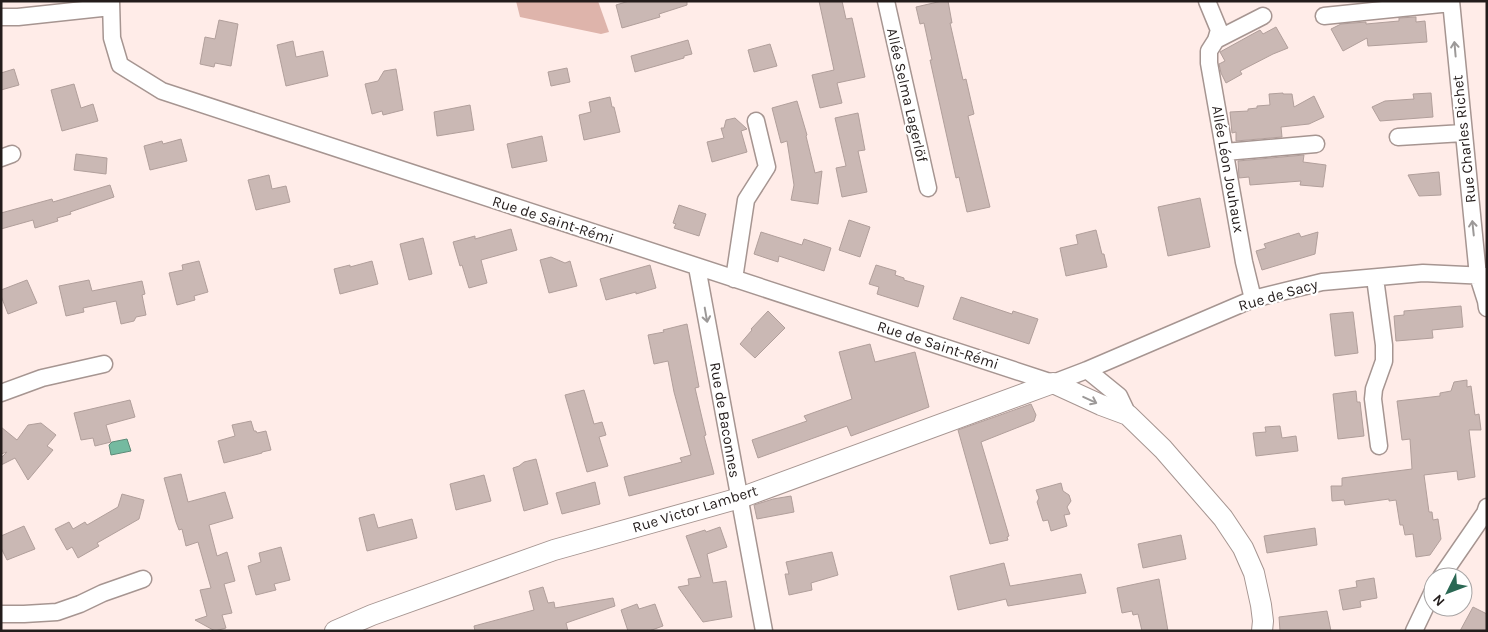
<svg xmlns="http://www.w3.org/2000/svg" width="1488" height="632" font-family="Karla,sans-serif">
<rect width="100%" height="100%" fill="#ffece8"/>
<!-- green -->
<path fill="#deb4ab" d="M516,1H598L609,32L601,34L520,17Z"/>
<!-- water -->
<path fill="#74baa0" stroke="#5c8b78" d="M127,439L131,451L111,455L109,445L112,442Z"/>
<!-- building -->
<path fill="#cab8b4" stroke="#b19f9b" d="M629,1H687V5L659,14L660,17L622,28L616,5Z
M819,1H842L846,19L852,18L865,77L837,83L842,103L820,108L812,75L834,70Z
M942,1H948L952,23H950L963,80L966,79L974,114L968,116L990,207L967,212L959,177L956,178L930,60H932L924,23L920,24L916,7Z
M1416,17V22L1425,21L1427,42L1368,46L1367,38L1343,51L1331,29L1341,24L1366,22V24L1399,21V18Z
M219,20L238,24L231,66L215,63L214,67L200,64L205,37L215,39Z
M1276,27L1288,48L1273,54L1240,71L1242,74L1226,83L1221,73L1219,64L1225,61L1220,52L1260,30L1263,34Z
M688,40L692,54L684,56V58L635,72L631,56Z
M293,41L296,57L323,51L328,76L286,86L277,45Z
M770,44L777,66L754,72L748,50Z
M567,68L570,82L551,86L548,72Z
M14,69L19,85L1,90V73Z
M396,69L403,110L383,115L382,111L372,114L365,84L378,81L384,71Z
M74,84L81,108L93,104L98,121L62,131L51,90Z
M1283,93V94H1292L1294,107L1314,96L1324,117L1309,124L1281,127L1282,137L1236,141V132L1232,133L1230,112L1248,111V109L1257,108V106L1270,105L1269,94Z
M1431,93L1433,117L1380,121L1372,107L1385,101L1414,99L1413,94Z
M610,97L612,107H614L620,132L584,140L579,115L591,112L589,102Z
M797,101L807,135L806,136L815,173L822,171L818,204L791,200L794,185L787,141L781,143L772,108Z
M470,105L474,130L437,136L434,112Z
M858,113L865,150L858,151L867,192L842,197L836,168L846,166L835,118Z
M735,118L747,129L741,131L747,152L712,162L707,142L724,138L721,128H724L726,120Z
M542,136L547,161L512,168L507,144Z
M181,139L187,161L150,170L144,146L162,141L163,144Z
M76,154L107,158L106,174L74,170Z
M1304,155L1303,162L1326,165L1323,187L1300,185L1301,181L1250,185L1249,177L1239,178L1238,161Z
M1439,172L1441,195L1419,196L1408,175Z
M269,175L272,189L286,186L290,202L256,210L248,180Z
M110,185L114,197L70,212L71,214L57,218L58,221L35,228L33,220L1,229V213L52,199L53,202Z
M1200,198L1210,247L1168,256L1158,207Z
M679,205L706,214L699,236L674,228L676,224L673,223Z
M849,220L870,227L860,257L839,250Z
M511,229L517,250L481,260L487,283L469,288L462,265L460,266L453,242L475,236V239Z
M1096,230L1102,254H1104L1107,267L1066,276L1060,248L1078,244L1076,235Z
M761,232L802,245L804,239L831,248L824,271L779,256L778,262L754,254Z
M1318,232L1315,254L1262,270L1256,251L1266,248L1264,244L1299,233L1301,237Z
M423,238L432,274L409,280L400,244Z
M551,257L565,263L570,261L577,286L549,293L540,260Z
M199,261L208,292L194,296L195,300L177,305L169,273L183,270L182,265Z
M372,261L378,284L340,294L334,269L350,265V267Z
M650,265L656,288L636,294V292L606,300L600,279Z
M876,265L896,271L895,275L904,278V280L924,286L918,307L877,294L879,287L869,284Z
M27,280L37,303L8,314L1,296V290Z
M89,280L92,291L142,281L145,294L142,295L146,315L136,317L134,321L121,324L116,301L83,308L84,312L66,316L59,286Z
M961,297L1012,314L1013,311L1038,319L1029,344L953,319Z
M1461,306L1463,327L1432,330L1433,338L1396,341L1394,316L1404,315V311Z
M768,311L785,328L755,358L740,344L752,330L751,329Z
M1353,312L1358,353L1335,356L1330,314Z
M687,324L699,387L695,388L706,435L704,436L714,474L629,496L624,477L682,462L680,458L691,455L674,392L668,361L654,364L648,335L664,332L663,330Z
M870,344L875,362L915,352L929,407L851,436L847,426L758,458L752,440L807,421L804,416L852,399L839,352Z
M1467,380V387L1471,386L1475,415L1479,414L1481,430H1469L1475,477L1458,480L1457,471L1424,475L1429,512H1432L1433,520L1438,519L1441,539L1430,555L1416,557L1413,534L1405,535L1403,525H1400L1396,500L1389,501V499L1345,505L1344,500L1332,501L1331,486H1342V478L1412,469L1410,439L1402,440L1397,401L1440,396V393L1451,391L1454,382Z
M584,390L594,424L602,422L606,435L599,437L608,466L587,472L565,395Z
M1356,391L1357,402H1360L1364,436L1338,439L1333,394Z
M130,400L135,417L106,425L111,442L95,446L93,438L81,440L74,413Z
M1031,404L1036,415L1034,421L981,442L1009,536L1007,537L1008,540L990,544L958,430Z
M251,421L254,431H256L257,433L266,431L271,450L262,452V453L224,463L218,441L235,436L232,425Z
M41,423L56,435L47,446L53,450L28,480L15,458L1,465V458L7,452L1,454V427L17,440L28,425Z
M1280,426L1282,438L1296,436L1298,451L1256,456L1253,433L1266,432L1265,427Z
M536,459L548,504L524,511L513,468L519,466L524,462Z
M181,474L188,502L225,492L233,518L209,525L217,556L227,552L235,581L224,584L232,613L222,615L226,628L215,631L195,620L207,616L200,590L211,588L198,542L186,546L182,529L179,530L176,522L164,478Z
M484,475L491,501L456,510L450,484Z
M595,482L600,504L562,514L556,493Z
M1061,483L1063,491L1069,495L1071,501L1067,507L1070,514L1064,515L1067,526L1051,531L1048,520L1043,521L1037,502L1039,498L1036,490Z
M122,494L144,500L139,519L97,543L99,546L78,558L72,547L67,550L55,529L69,522L73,529L85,522L87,525L118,507Z
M791,496L794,512L757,519L754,505L773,499Z
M374,514L378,528L412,519L417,538L367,551L359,518Z
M24,526L35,549L7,560L1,548V536Z
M720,527L727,547L707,554L713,583L726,581L732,617L703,622L678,587L689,585L688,579L701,577L686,536L705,530L706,532Z
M1315,528L1317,545L1267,553L1264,536Z
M1181,535L1186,559L1143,568L1138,544Z
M281,547L290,580L274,584L276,590L256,595L248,566L261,562L259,553Z
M832,552L838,575L811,583L812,590L789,595L785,574H789L786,562Z
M1004,563L1010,586L1081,574L1086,593L1008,606L1006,599L958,610L950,576Z
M1374,578L1377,598L1360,601L1361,607L1343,610L1339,590L1357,587L1356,581Z
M1159,579L1168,631H1142L1138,614L1133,615L1132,611L1122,613L1117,588Z
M543,587L548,603L554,602L555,608L613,598L615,606L566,623L568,631H475L474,626L534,610L529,591Z
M637,604L639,609L655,604L663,626L649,631H628L621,610Z
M1473,607L1487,614V631H1460Z
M1327,611L1331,631H1280L1279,617Z"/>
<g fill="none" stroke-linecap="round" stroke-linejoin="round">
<!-- minor casing -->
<g stroke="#a69591" stroke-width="19">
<path id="minor" d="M111,1L112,38L120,65L162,91L1053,383L1087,370L1253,299L1322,282L1423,273L1487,276
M886,1L928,188
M1207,1L1219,30L1216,40L1209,51V63L1244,262L1253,299
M1451,1L1478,276L1486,301L1487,308
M1324,16L1451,3
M1,17H18L111,7
M1216,40L1263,16
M1398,137L1463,133
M1225,152L1316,144
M1,158L12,154
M697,267L764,631
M1375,278L1384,345V361L1374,389L1373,399L1379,446
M734,279L746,200L767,167L756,121
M1087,370L1119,396L1128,415
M1,393L42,378L104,364
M1441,577L1485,513L1487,507
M1,614H24L57,612L80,604L103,593L143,579
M1414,631L1433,591"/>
</g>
<!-- tertiary casing -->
<g stroke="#a69591" stroke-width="22">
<path id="tertiary" d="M335,631L372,615L554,550L740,498L1053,383L1101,405L1128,415L1163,449L1223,518L1243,548L1254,573L1261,605L1263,621L1262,631"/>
</g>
<!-- minor -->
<use href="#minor" stroke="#fff" stroke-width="16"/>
<!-- tertiary -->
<use href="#tertiary" stroke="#fff" stroke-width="20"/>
</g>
<!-- one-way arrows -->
<defs><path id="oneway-shaft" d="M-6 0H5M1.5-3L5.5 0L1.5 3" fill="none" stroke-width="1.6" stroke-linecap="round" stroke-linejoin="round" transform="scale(1.25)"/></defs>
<g stroke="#9c9998">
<use href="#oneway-shaft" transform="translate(1455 49) rotate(-95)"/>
<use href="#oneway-shaft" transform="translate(1473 228) rotate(-96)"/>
<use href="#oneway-shaft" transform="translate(706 315) rotate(80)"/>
<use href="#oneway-shaft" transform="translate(1090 400) rotate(25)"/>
</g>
<g text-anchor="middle" stroke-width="4.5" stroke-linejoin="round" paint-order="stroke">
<!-- street labels -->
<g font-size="15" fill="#231c1b" stroke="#fff">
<text transform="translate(907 95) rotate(77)" y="5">Allée Selma Lagerlöf</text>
<text transform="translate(1464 139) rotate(-96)" y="5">Rue Charles Richet</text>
<text transform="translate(1228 169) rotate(80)" y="5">Allée Léon Jouhaux</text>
<text transform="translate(553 220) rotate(18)" y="5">Rue de Saint-Rémi</text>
<text transform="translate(1278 295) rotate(-16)" y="5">Rue de Sacy</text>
<text transform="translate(938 345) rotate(18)" y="5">Rue de Saint-Rémi</text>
<text transform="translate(725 420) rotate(80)" y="5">Rue de Baconnes</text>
<text transform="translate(695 509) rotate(-17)" y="5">Rue Victor Lambert</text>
</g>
</g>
<!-- border -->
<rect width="1488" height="632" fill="none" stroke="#231c1b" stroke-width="5"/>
<!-- north arrow -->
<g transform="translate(1448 592) rotate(228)"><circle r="24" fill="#ffffff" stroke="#a7a4a4"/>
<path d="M0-4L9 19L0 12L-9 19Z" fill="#2b6854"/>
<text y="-8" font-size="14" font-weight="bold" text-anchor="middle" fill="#231c1b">N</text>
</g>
</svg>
